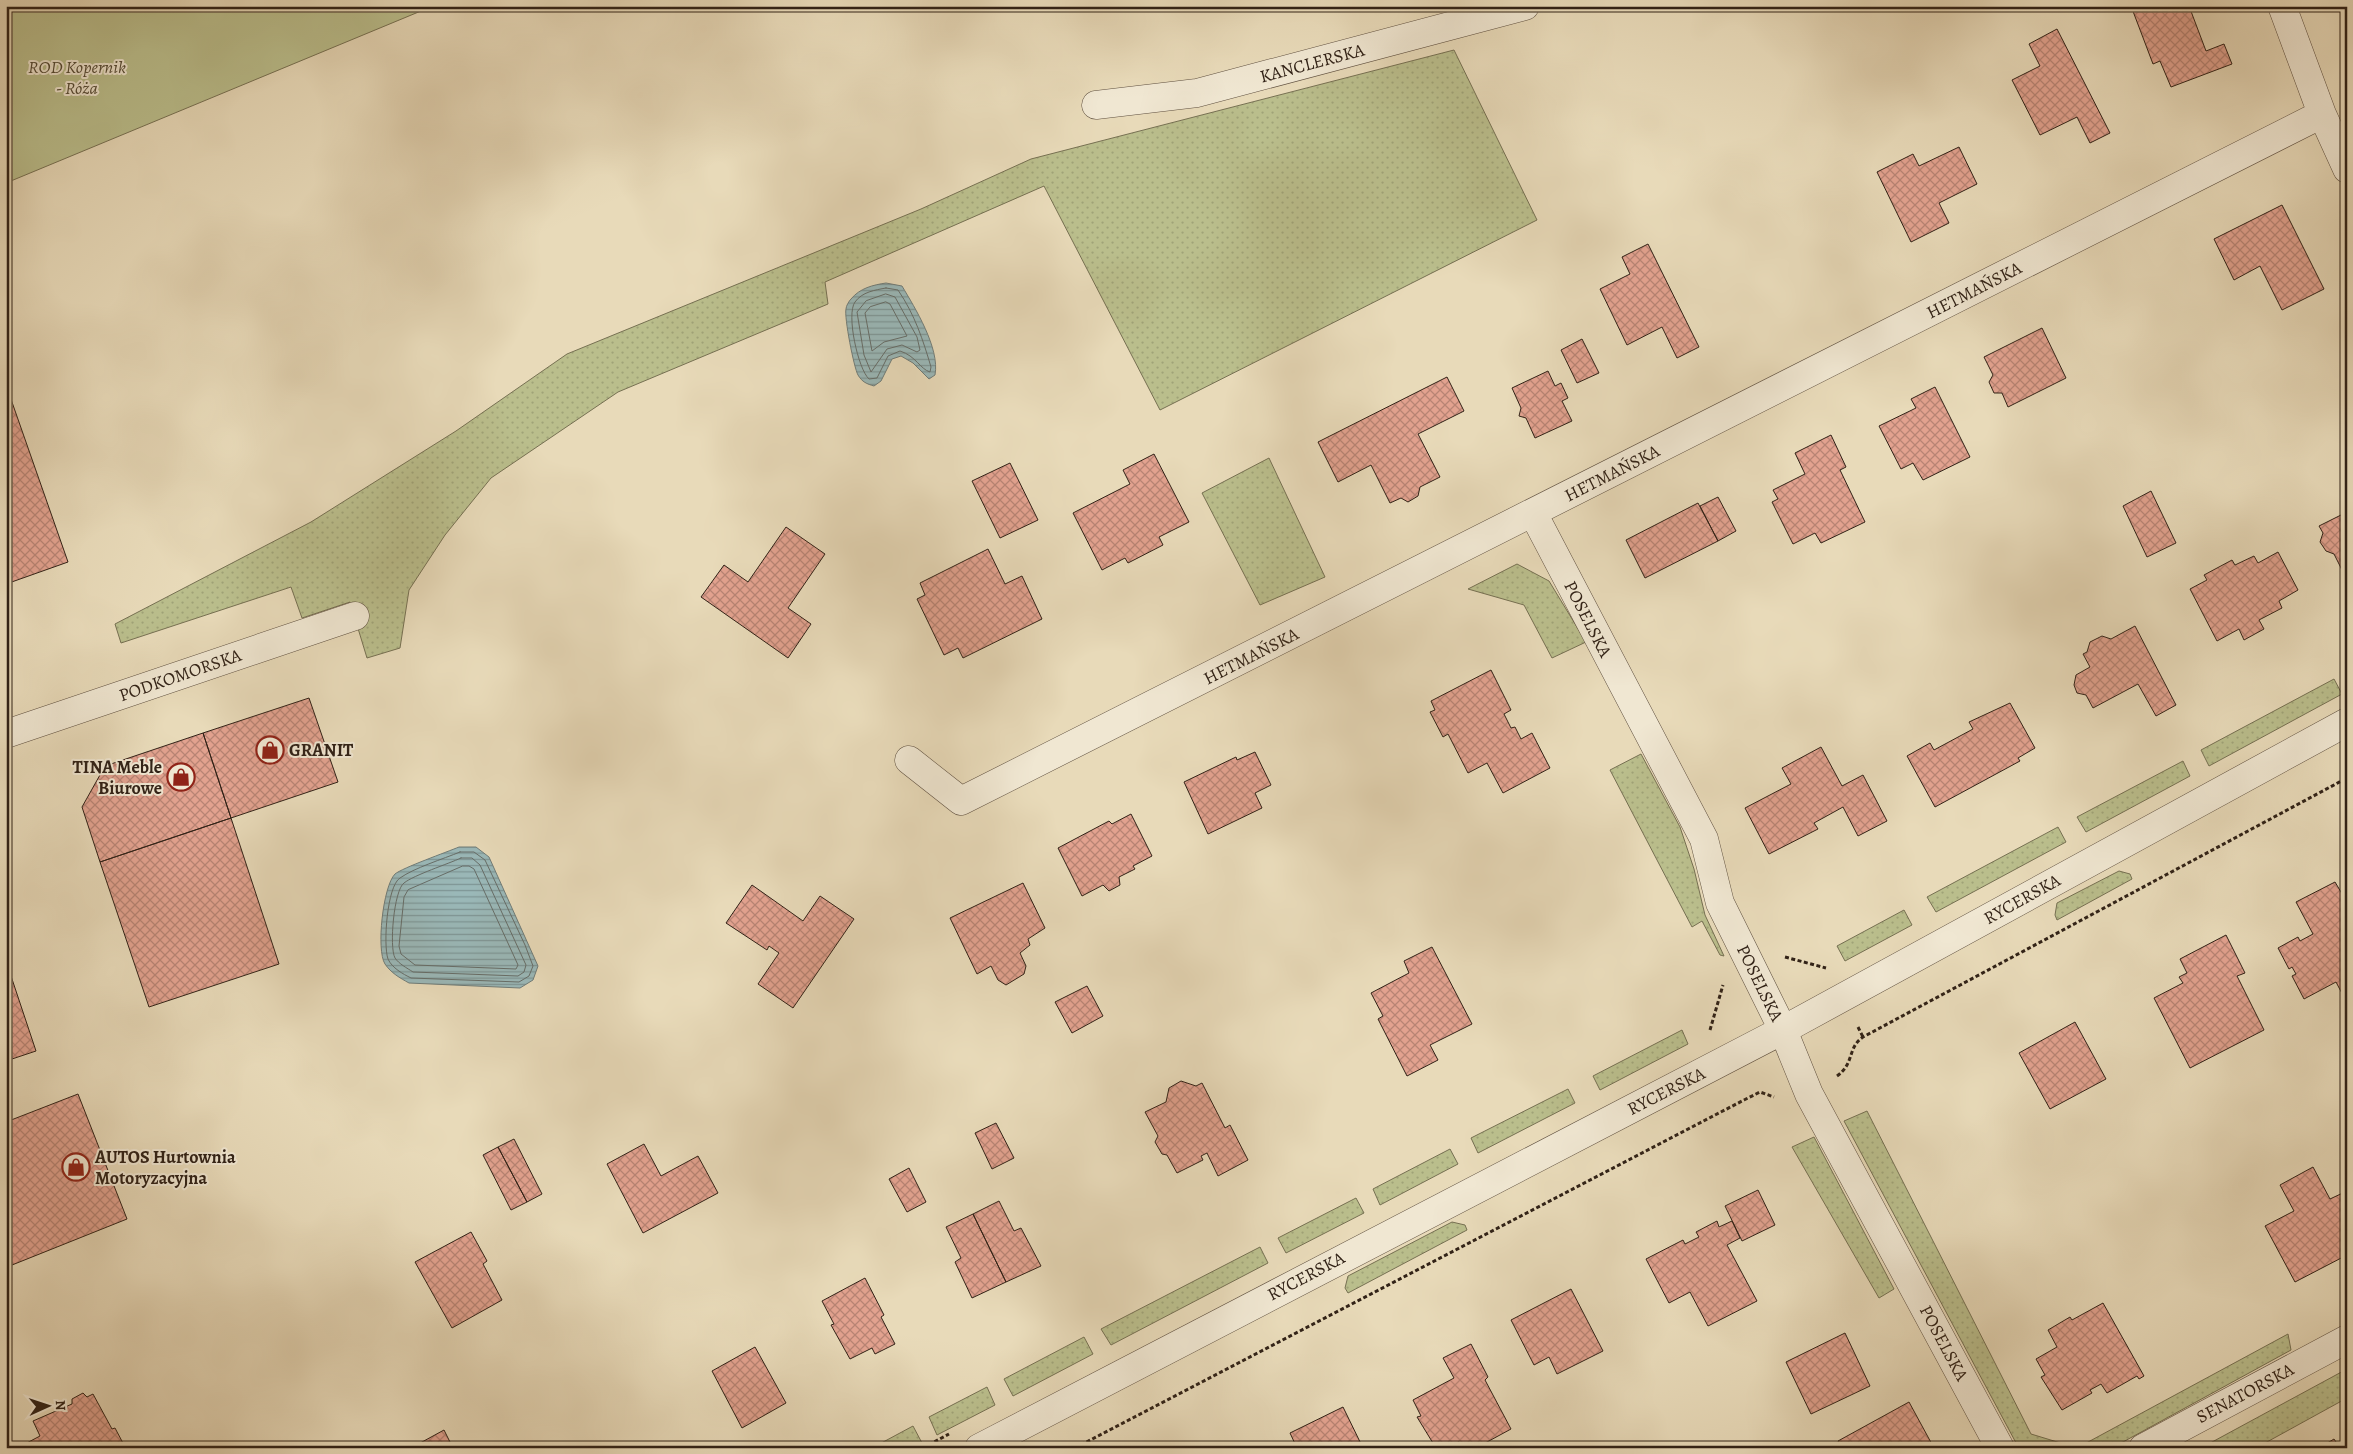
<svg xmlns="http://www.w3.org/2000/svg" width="2353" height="1454" font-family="Alegreya,serif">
<defs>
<pattern id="grass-dots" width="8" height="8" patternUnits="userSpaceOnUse" patternTransform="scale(1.25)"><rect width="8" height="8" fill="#babe8c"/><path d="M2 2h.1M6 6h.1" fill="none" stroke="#a0a378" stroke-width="1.8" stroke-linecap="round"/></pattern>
<pattern id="water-rules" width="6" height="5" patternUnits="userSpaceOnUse" patternTransform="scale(1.25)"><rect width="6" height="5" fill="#9ab8b8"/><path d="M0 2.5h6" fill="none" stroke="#7e9595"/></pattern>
<pattern id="building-cross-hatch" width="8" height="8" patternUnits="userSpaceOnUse" patternTransform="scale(1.25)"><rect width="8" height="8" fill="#e2a28f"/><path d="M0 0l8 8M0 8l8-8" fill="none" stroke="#b88474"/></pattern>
</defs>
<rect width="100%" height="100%" fill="#e8dab9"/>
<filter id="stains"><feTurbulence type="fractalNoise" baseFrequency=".004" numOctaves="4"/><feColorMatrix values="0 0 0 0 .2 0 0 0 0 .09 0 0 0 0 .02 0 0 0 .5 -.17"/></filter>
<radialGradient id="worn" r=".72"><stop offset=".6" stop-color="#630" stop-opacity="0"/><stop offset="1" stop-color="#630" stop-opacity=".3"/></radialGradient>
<!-- grass -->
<path fill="url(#grass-dots)" stroke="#767052" d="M1454,50L1537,220L1160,410L1044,186L825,282L828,304L618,392L491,478L445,535L409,590L400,648L367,658L350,602L302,618L291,587L121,643L115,624L311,522L456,431L567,354L921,209L1031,159Z
M1269,458L1325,577L1260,605L1202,493Z
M1517,564L1549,581L1586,642L1552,658L1524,605L1468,589Z
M2334,679L2342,694L2209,766L2201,750Z
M1641,754L1680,827L1694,869L1705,915L1724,956L1720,955L1702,921L1692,927L1610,770Z
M2183,761L2190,776L2086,832L2077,817Z
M2058,827L2066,842L1936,912L1927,897Z
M2119,871L2130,874L2132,879L2057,920L2055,915L2057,903Z
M1904,910L1912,925L1845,961L1837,946Z
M1682,1030L1688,1044L1600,1090L1593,1076Z
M1568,1089L1575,1103L1478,1153L1471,1138Z
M1867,1111L2031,1434L2077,1448L2288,1334L2291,1350L2112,1448H2021L2015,1441L1844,1121Z
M1814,1137L1894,1289L1879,1298L1792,1147Z
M1450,1149L1458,1164L1380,1205L1373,1189Z
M1356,1198L1364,1213L1286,1253L1278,1238Z
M1452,1222L1465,1225L1467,1230L1348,1293L1345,1288L1348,1276Z
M1260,1247L1268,1263L1111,1345L1101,1329Z
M1084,1337L1093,1354L1013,1396L1004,1379Z
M2347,1369V1398L2256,1448H2201Z
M987,1387L995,1405L937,1435L929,1417Z
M913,1426L922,1443L913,1448H872Z"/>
<!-- garden -->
<path fill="#babe8c" stroke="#767052" d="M6,6H433L6,183Z"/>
<!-- water -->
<path fill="url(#water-rules)" stroke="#707c78" d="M886,283L902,286C915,308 940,348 935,375L929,379L913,363L901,356L892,359L881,381L874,386C867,384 862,382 858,375C854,368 844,317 846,309C846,306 849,301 851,299C860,288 873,285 886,283Z
M459,847H476L489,857L538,966L533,980L520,988L409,983C400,978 391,973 385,964C376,950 383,886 395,874C402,868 447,852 459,847Z"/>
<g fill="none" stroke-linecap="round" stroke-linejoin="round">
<!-- shore -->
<path stroke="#666d68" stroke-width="1" d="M886,288L898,290C915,315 923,340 931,367L930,372C920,369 916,356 900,351L888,356L877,378L869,379C858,369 846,314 855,302C862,292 875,290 886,288Z
M886,294L895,297L917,337L920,350L917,352L902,345L887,349L871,372L864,355L857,312L866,301Z
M886,302L890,304L907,336L884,342L872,351L865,313L870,307Z
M460,852H474L485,860L525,945L533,966L529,976L519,982L411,978C403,974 392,968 388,959C383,945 387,886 400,878C414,868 443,859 460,852Z
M461,858H472L480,865L526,965L524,972L518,976L413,972C407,968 399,964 395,958C389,947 394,890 404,883C414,875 448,864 461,858Z
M463,866H469L474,869L518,965L516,969L415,965L401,954L399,946L404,897L408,890Z"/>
</g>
<!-- building -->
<path fill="url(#building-cross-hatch)" stroke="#312217" d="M2131,6H2189L2206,51L2224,44L2232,64L2171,87L2160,61L2153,64Z
M2057,29L2110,133L2090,143L2077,117L2040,135L2012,80L2040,66L2029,44Z
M1959,147L1977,184L1939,203L1949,223L1911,242L1877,172L1913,154L1919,166Z
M2282,205L2324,289L2282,310L2260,266L2234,280L2214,239Z
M1648,244L1699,347L1677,358L1662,327L1627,345L1600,289L1630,274L1622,257Z
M2042,328L2066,378L2008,407L2002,393H1994L1989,382L1993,375L1984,357Z
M1582,339L1599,373L1577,383L1561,350Z
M1548,371L1555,386L1561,383L1568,398L1562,401L1572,421L1535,438L1526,418L1519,416L1521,408L1512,388Z
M1447,377L1464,411L1418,434L1440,477L1420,487L1418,496L1408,502L1401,498L1390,503L1371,465L1338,482L1318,442Z
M6,385L68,562L6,584Z
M1935,387L1970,457L1923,480L1913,463L1901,469L1879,426L1916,408L1911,399Z
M1831,435L1846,467L1840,470L1865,522L1821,543L1815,533L1793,544L1772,502L1778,499L1773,490L1805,474L1795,453Z
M1154,454L1189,522L1159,537L1163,545L1128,563L1125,558L1102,570L1073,513L1130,484L1123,470Z
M1010,463L1038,520L1000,538L972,481Z
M2151,491L2176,543L2147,557L2123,506Z
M1718,497L1736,531L1718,541L1700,506Z
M1698,503L1718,541L1645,578L1626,540Z
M2347,512V573L2344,574L2334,554L2326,551L2320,542L2323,533L2319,526Z
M786,527L825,554L788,608L811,624L788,658L701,597L724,565L748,582Z
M988,549L1005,584L1022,576L1042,619L963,658L958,648L944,655L917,599L925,595L920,583Z
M2278,552L2298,590L2279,601L2282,608L2259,620L2264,629L2244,640L2239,629L2217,641L2190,589L2207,580L2204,575L2232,560L2235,565L2254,556L2258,563Z
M2135,626L2176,705L2156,716L2138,684L2093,708L2086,695L2077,693L2074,685L2076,675L2090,667L2083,654L2087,652L2090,642L2102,636L2111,639Z
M1491,670L1511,710L1504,714L1511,728L1515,727L1521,739L1532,733L1550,768L1503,793L1487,763L1468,773L1448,734L1443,737L1430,712L1435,710L1431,701Z
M309,698L338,782L231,818L203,733Z
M2010,703L2035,748L2018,758L2020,761L1935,807L1907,756L1930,743L1934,750L1973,729L1969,722Z
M203,733L231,818L100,862L82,807L105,766Z
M1821,747L1842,786L1863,775L1887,821L1858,836L1843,807L1814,823L1818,829L1769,854L1745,808L1791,784L1782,768Z
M1255,752L1271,785L1255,793L1262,808L1208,834L1184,782L1236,757L1237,760Z
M1131,814L1152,856L1133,866L1135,869L1119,877L1120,885L1109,891L1103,885L1082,896L1058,848L1109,821L1112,824Z
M231,818L279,964L149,1007L100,862Z
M2335,882L2347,902V1003L2336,982L2304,999L2292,976L2296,974L2292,967L2289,969L2278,948L2298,937L2300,941L2313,934L2296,902Z
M1023,883L1045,928L1028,939L1030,945L1020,953L1026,966L1024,974L1006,985L998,980L991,966L977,974L950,918Z
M752,885L803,921L820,896L854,919L793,1008L758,984L779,953L769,946L767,950L726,923Z
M2226,935L2245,973L2237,976L2264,1030L2190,1068L2154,998L2183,983L2179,977L2187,973L2180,959Z
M1432,947L1472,1024L1430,1045L1438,1060L1407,1076L1378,1019L1383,1016L1371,993L1409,973L1404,961Z
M6,961L36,1051L6,1061Z
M1087,986L1103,1016L1072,1033L1055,1002Z
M2075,1022L2106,1079L2050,1109L2019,1053Z
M1181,1081L1196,1086L1202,1083L1225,1128L1230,1125L1248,1160L1218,1176L1207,1153L1201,1156L1203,1160L1177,1173L1167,1155L1162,1154L1155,1142L1158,1136L1145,1112L1166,1102L1169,1088Z
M78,1094L127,1219L7,1267L6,1122Z
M996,1123L1014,1158L992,1169L975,1133Z
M514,1139L542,1194L527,1202L498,1147Z
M644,1144L661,1176L698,1156L718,1193L643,1233L607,1164Z
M498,1147L527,1202L511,1210L483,1155Z
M2313,1167L2330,1199L2347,1191V1255L2295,1282L2265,1226L2294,1211L2280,1185Z
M909,1168L926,1202L907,1212L889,1179Z
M1758,1190L1775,1225L1742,1241L1725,1206Z
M999,1201L1014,1231L1021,1228L1041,1266L1006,1282L973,1214Z
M973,1214L1006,1282L972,1298L955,1262L961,1258L946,1227Z
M1717,1221L1719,1227L1732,1221L1740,1238L1727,1245L1757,1301L1708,1326L1690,1292L1669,1303L1646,1259L1683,1240L1685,1244L1699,1237L1696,1232Z
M471,1232L487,1261L483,1264L502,1300L452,1328L415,1262Z
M865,1278L884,1315L881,1317L895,1344L875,1354L872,1348L850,1359L831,1325L834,1324L822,1301Z
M1571,1289L1603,1351L1557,1374L1549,1357L1534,1365L1511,1320Z
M2103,1303L2144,1376L2139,1379L2137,1376L2107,1393L2101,1384L2090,1390L2092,1393L2062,1410L2041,1377L2045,1375L2036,1359L2057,1347L2048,1330L2070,1317L2072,1320Z
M1845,1333L1870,1386L1811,1414L1786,1362Z
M1471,1344L1488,1377L1485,1380L1511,1429L1476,1448H1462L1459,1442L1448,1448H1436L1417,1417L1421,1416L1413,1400L1454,1378L1443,1358Z
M755,1347L786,1403L742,1428L712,1371Z
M83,1393L87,1397L93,1394L112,1429L115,1428L124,1445L121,1448H22L21,1446L40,1436L33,1421L72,1404V1399Z
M1909,1402L1934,1448H1841L1838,1441Z
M1343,1407L1363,1448H1297L1290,1433Z
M444,1430L453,1448H411Z
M2334,1439L2340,1448H2319Z"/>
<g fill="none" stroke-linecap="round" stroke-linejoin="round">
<!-- street casing -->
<g stroke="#5f5040" stroke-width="29">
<path id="street" d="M2282,6L2322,114L2347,169
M1096,105L1197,93L1525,6
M1533,513L1704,839L1720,903L1783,1030L1809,1094L2000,1448
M6,734L355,616
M909,760L961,801L2322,114
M979,1448L1783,1030L2347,722
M2143,1448L2347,1339"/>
</g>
<!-- path -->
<path stroke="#312217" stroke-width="3" stroke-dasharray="4 2.5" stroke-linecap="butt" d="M6,11L21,6
M1785,957L1826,968
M1858,1027L1863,1037
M1710,1030L1723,985
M1837,1076C1855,1063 1847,1048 1863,1037L2347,778
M923,1448L949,1434
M1075,1448L1744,1100L1760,1092L1774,1097"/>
<!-- street -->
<use href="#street" stroke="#f0e7d2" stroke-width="28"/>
</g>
<!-- icons -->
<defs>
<g id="shop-ring" transform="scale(1.4375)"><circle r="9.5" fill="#f0e7d2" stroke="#8f2418" stroke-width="1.5"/><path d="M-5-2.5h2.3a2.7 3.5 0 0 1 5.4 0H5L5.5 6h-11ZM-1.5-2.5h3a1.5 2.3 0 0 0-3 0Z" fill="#8f2418"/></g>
</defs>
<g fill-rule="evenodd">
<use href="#shop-ring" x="270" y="750"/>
<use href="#shop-ring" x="181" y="777"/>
<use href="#shop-ring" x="76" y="1167"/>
</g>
<g text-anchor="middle" stroke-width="4" stroke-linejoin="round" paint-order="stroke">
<!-- street labels -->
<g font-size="18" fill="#312217" stroke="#f0e7d2">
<text transform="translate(1312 63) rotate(-15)" y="6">KANCLERSKA</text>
<text transform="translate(1974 290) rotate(-27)" y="6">HETMAŃSKA</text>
<text transform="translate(1612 473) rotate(-27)" y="6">HETMAŃSKA</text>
<text transform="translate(1588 619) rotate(63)" y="6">POSELSKA</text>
<text transform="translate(1251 656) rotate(-27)" y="6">HETMAŃSKA</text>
<text transform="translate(180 675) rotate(-19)" y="6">PODKOMORSKA</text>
<text transform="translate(2022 899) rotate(-29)" y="6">RYCERSKA</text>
<text transform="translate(1760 983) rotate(64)" y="6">POSELSKA</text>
<text transform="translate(1666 1091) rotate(-27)" y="6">RYCERSKA</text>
<text transform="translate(1306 1276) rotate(-28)" y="6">RYCERSKA</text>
<text transform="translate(1944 1343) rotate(62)" y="6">POSELSKA</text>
<text transform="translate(2245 1393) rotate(-28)" y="6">SENATORSKA</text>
</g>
<!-- park labels -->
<g font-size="18" font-style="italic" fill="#534934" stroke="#f0e7d2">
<text x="77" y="73">ROD Kopernik<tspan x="77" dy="21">- Róża</tspan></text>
</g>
<!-- poi labels -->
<g font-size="18" font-weight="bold" fill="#312217" stroke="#f0e7d2" text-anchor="start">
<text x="289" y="756">GRANIT</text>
<text x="162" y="773" text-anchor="end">TINA Meble<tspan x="162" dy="21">Biurowe</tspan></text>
<text x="95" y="1163">AUTOS Hurtownia<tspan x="95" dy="21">Motoryzacyjna</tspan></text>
</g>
</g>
<!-- margin -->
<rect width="2353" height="1454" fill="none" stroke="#e8dab9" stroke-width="25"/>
<rect x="8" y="8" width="2338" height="1439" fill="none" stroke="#312217" stroke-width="2.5"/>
<rect x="12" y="12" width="2328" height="1429" fill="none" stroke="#312217"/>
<!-- north arrow -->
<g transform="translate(48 1406) rotate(87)" stroke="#f0e7d2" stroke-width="4" paint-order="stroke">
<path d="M0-4L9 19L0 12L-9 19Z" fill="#312217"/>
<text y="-8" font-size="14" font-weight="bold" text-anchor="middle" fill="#312217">N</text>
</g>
<rect width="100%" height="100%" filter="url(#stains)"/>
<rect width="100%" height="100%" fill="url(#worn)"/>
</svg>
